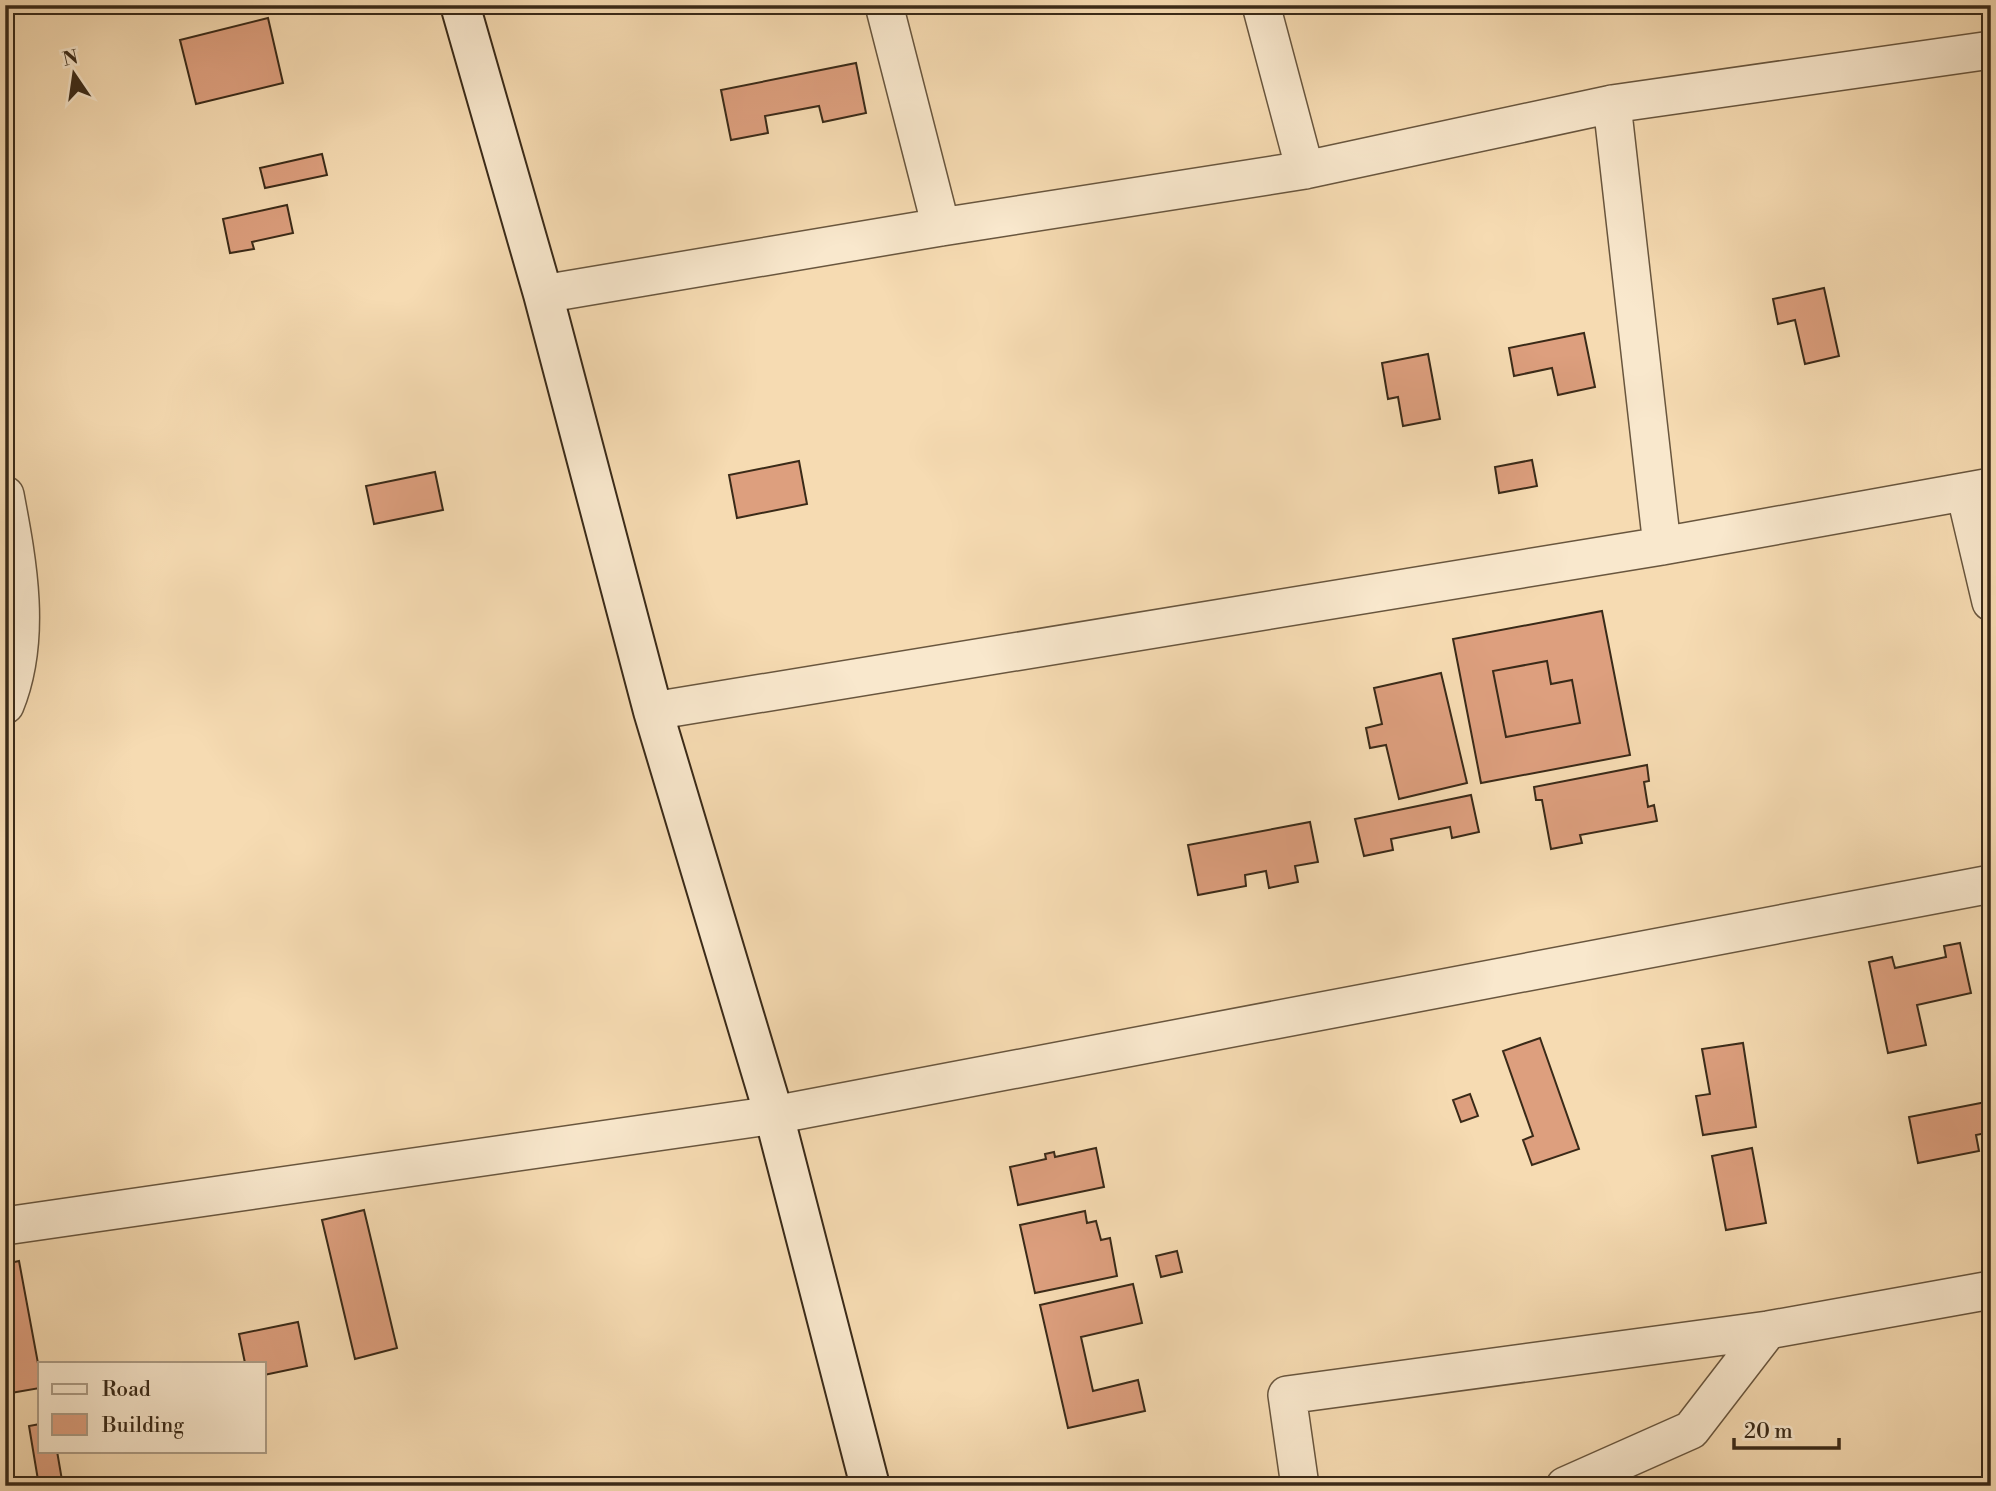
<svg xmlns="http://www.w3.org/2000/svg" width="1996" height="1491" font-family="'Libre Bodoni',serif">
<rect width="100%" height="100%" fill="#f6dbb2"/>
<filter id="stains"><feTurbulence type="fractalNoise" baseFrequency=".00286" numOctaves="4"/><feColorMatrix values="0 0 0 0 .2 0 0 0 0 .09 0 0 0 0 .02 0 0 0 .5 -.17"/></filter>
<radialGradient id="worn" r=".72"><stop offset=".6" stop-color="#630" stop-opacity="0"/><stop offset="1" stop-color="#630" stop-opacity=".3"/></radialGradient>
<!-- building -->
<path fill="#dd9f7e" stroke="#3a2a18" stroke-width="2" fill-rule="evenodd" d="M268,18L283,83L196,104L180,40Z
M856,63L866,113L823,122L819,106L765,116L768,133L731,140L721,90Z
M322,154L327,175L265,188L260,168Z
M287,205L293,233L252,242L254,249L230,253L223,219Z
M1824,288L1839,356L1805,364L1795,320L1778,324L1773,299Z
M1584,333L1595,387L1558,395L1552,368L1514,376L1509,348Z
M1428,354L1440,419L1403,426L1398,397L1388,399L1382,363Z
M1532,460L1537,486L1499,493L1495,467Z
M799,461L807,504L737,518L729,475Z
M435,472L443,510L374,524L366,486Z
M1602,611L1630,755L1481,783L1453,639ZM1547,661L1551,684L1572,680L1580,723L1506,737L1493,671Z
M1547,661L1551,684L1572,680L1580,723L1506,737L1493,671Z
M1441,673L1467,783L1399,799L1386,745L1370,748L1366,728L1382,724L1374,688Z
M1647,765L1649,781L1644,782L1648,807L1654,805L1657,821L1580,835L1582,843L1551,849L1542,800H1536L1534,787Z
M1471,795L1479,832L1452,838L1450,827L1391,839L1393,850L1364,856L1355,819Z
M1310,822L1318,862L1295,866L1298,882L1269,888L1266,871L1245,875L1246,886L1198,895L1188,845Z
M1960,943L1971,993L1917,1005L1926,1045L1888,1053L1869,962L1892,957L1895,968L1946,957L1944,946Z
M1540,1038L1579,1149L1532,1165L1523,1140L1533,1136L1503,1051Z
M1743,1043L1756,1127L1703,1135L1696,1096L1710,1094L1702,1049Z
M1470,1094L1478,1116L1461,1122L1453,1100Z
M1991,1101V1132L1976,1135L1979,1151L1918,1163L1909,1117Z
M1096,1148L1104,1187L1018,1205L1010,1167L1046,1159L1045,1154L1054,1152L1055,1157Z
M1752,1148L1766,1223L1726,1230L1712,1156Z
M364,1210L397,1348L355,1359L322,1220Z
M1085,1211L1087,1223L1096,1221L1101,1240L1110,1238L1117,1276L1035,1293L1020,1225Z
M1177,1251L1182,1272L1161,1277L1156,1256Z
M19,1261L40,1374V1388L5,1394V1264Z
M1133,1284L1142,1323L1081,1337L1093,1391L1138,1380L1145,1411L1068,1428L1040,1305Z
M298,1322L307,1366L264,1375V1363H245L239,1334Z
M40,1424V1451H57L63,1486H39L29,1426Z
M599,1478L601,1486H568Z"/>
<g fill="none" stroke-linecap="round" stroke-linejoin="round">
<!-- street casing -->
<g stroke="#69563e" stroke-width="40">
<path id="street" d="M884,5L941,227
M1261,5L1305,170
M1612,104L1662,546
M543,294L941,227L1305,170L1612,104L1991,50
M1965,492L1991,602
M5,495C18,563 32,639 5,705
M653,711L1662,546L1991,487
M5,1226L774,1115L1991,884
M1300,1486L1287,1395L1768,1330L1991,1290
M1565,1486L1691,1430L1768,1330"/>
</g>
<!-- secondary casing -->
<g stroke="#3a2a18" stroke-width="42">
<path id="secondary" d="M460,5L543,294L653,711L774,1115L870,1486"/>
</g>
<!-- street -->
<use href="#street" stroke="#f9e8cd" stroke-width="37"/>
<!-- secondary -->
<use href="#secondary" stroke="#f9e8cd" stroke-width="38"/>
</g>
<!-- margin -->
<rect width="1996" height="1491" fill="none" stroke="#f6dbb2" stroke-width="28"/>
<rect x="7" y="7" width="1982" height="1477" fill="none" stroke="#3a2a18" stroke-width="3.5"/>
<rect x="14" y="14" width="1968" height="1463" fill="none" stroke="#3a2a18" stroke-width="2"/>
<!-- legend -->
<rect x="38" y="1362" width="228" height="91" fill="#f9e8cd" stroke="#ad9c85" stroke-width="2"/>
<rect x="52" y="1384" width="35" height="10" fill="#f9e8cd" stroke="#ad9c85" stroke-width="2"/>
<text x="102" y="1396" font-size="21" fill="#3a2a18">Road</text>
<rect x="52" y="1414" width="35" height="21" fill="#dd9f7e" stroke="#ad9c85" stroke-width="2"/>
<text x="102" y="1432" font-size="21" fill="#3a2a18">Building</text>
<!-- north arrow -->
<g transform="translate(74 74) rotate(347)" stroke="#f9e8cd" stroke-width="5" paint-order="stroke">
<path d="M0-5L12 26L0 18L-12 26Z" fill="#3a2a18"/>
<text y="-10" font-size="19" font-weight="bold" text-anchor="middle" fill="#3a2a18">N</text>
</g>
<!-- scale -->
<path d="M1734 1438v10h105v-10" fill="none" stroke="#3a2a18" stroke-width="3.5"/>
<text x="1744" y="1438" font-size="21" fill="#3a2a18" stroke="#f9e8cd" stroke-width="5" paint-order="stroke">20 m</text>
<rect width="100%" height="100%" filter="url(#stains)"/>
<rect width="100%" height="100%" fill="url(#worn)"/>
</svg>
